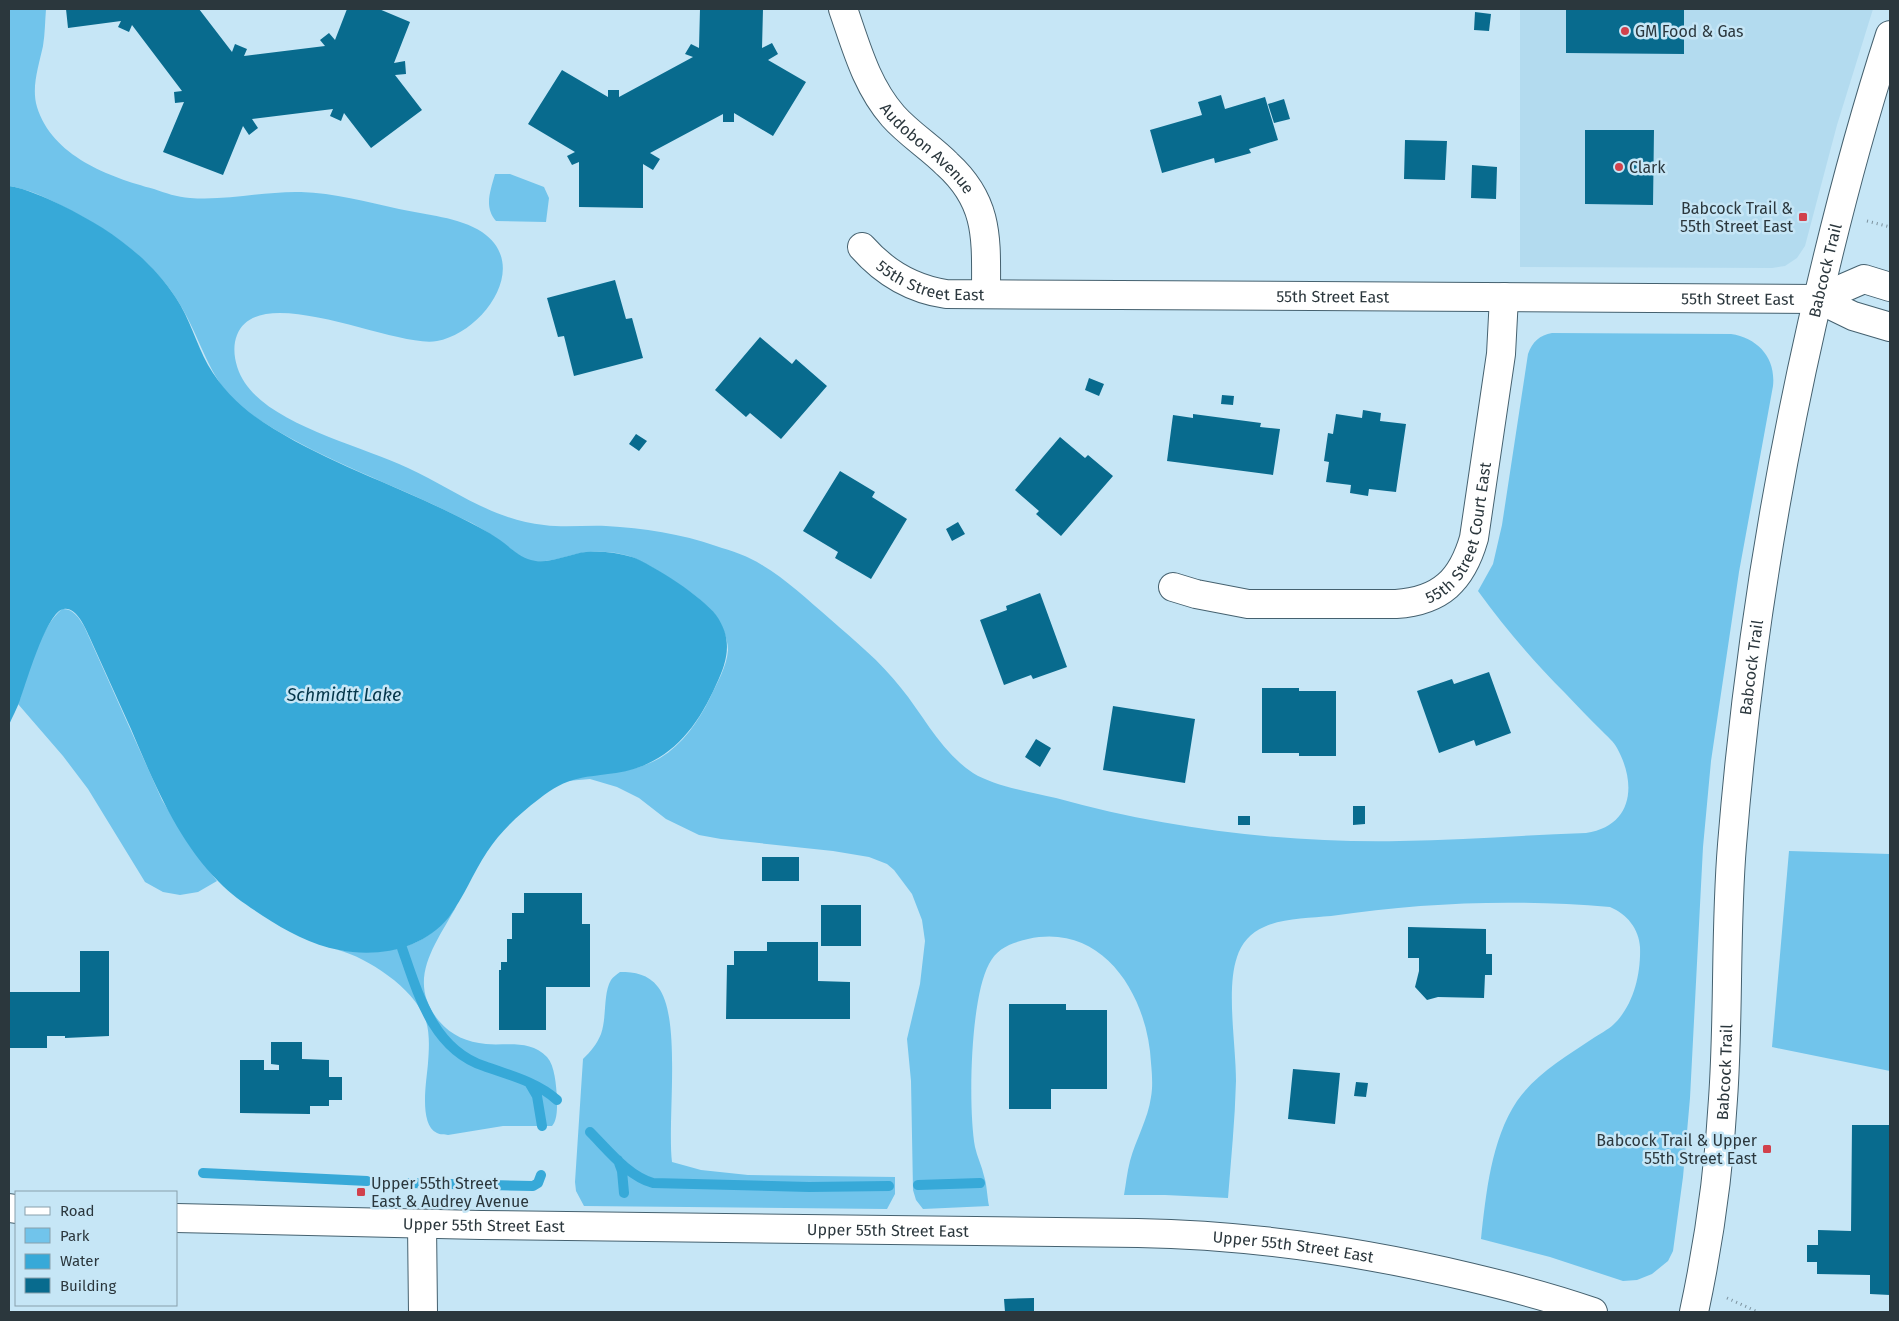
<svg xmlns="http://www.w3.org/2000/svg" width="1899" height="1321" font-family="'Fira Sans',sans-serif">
<rect width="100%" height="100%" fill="#c6e6f6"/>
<!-- built -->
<path fill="#b3dbef" d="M1520,9H1873L1837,125L1805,246L1797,258L1785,266L1772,268L1520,267Z"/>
<!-- green -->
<path fill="#71c4eb" d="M9,9H46C45,21 45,34 43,46C39,65 31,87 37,107C52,156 109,177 154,189C165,193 177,197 190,198C227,201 264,191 301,192C334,193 367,202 399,209C426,215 459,217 482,232C532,266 482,333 437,341C395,349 259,279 237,335C231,350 236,370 245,383C273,425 362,446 408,468C453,489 493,520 544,525C565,528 586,525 606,526C643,528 682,534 716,546C732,551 748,556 762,565C787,580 808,600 830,619C855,641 880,661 901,688C924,716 941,752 973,773C994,786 1030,792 1056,798C1167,829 1284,843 1400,841C1462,840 1524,835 1586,833C1633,826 1637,784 1617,748C1614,742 1607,736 1602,731C1589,718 1577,706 1565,693C1533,661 1505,628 1478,591L1493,564L1502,525L1528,354C1532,342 1540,335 1552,333L1731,334C1758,338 1776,358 1773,386L1739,572L1711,761L1703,847L1690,1098L1683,1177L1673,1251L1668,1261L1652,1274L1637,1280L1623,1281L1550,1257L1481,1239C1486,1194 1491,1140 1517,1101C1536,1074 1565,1057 1592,1039C1599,1034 1608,1030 1614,1024C1634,1005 1641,973 1640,947C1639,929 1627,914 1610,907C1515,899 1426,902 1331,916C1310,918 1283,918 1264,927C1251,932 1241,944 1237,957C1226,989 1236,1045 1236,1081C1235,1120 1231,1159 1228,1198L1165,1195H1124C1126,1184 1127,1172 1130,1161C1136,1139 1148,1119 1151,1097C1153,1086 1152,1074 1151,1063C1148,997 1104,922 1028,939C1011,943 997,948 989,964C970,999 968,1108 975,1147C977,1157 982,1166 984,1176C987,1185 987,1196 989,1206L923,1209L916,1200L913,1190L911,1081L907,1039L920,984L925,941L922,920L912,894L894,870L887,864L869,857L833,851L721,839L699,835L666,819L639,798L617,787L590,779L567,781C599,771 628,776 660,758C683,744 698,722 710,698C717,683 727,666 728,650C728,638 721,622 714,613C702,597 649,563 629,556C617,552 603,551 590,552C569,553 544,568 523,558C515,553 508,546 500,541C488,532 475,524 461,518C392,483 317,459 252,415C213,388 207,356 187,317C161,265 113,231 62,206C45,197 28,189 9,186Z
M495,174H510L544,187L549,198L546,222L496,221C484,207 490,192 495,174Z
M62,609C73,608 79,618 84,626L162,800L190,846L217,881L198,892L180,895L163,892L145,882L88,789L63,756L18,704C28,676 39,628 62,609Z
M1789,851L1890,854V1071L1772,1047Z
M457,905C436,944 405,980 439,1021C452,1036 467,1042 486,1044C506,1046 530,1039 547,1057C555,1066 556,1085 557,1097C557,1105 558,1120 552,1126H503L448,1135C445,1134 440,1135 437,1133C418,1124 427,1079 428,1063C429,1050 430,1034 426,1021C416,990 369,958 338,950C389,956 428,949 457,905Z
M620,972C635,972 648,974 658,987C682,1017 667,1120 672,1162L701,1170L748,1175L895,1177V1194L887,1209L584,1206L576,1191L575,1182L583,1059C591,1051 597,1044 601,1034C607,1017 603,993 611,980C613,977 617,974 620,972Z"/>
<!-- water -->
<path fill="#37a9d8" d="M9,186C27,189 44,197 61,205C106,227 148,255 176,298C190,319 196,343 208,365C224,393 247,413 274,429C333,465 398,486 459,517C473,524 487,531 500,540C510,547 519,557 531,560C548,565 568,554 586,552C601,551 617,552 632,557C652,564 704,598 716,615C733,639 728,660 716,685C696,730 668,765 616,773C582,778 568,776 539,799C519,814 500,832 487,852C473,873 464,897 449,917C423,949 379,958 339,950C312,945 286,931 263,916C247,905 232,896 219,882C177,840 154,783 131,729C117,698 103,667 89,636C85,627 76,607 64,609C47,610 26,684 20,700C17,709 12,717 9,725Z"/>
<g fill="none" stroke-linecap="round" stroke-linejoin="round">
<!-- stream -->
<path stroke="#37a9d8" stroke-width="10" d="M402,948C418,994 433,1049 484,1066C509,1075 537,1082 557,1100
M530,1084L537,1096L542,1126
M590,1132C608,1150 628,1176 653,1183L809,1187L889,1186
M618,1160L622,1171L624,1193
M203,1173L367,1181
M409,1183L533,1186L538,1183L541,1175
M918,1185L980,1183"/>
</g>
<!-- building -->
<path fill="#086b8e" d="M66,9H199L232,52L235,44L247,49L244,56L325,46L320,40L329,33L335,40L347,9H379L410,22L394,63L405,61L406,74L395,75L422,110L371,148L344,113L341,121L330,116L333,109L252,119L258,128L249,135L243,126L223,175L163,152L184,102L175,103L174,92L182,91L132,25L129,32L118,27L121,21L68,28Z
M700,9H763L762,48L772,43L778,54L768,60L806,82L773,136L734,113V122H723V114L650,153L660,159L653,170L643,164V208L579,207V162L572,165L567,156L575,152L528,124L562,70L608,97V90H619V97L693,57L685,54L691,44L699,48Z
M1566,9H1684V54L1566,53Z
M1475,12L1491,14L1489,31L1474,30Z
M1221,95L1225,109L1265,97L1278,140L1249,149L1251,153L1215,163L1214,158L1162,173L1150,130L1202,115L1198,102Z
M1284,99L1290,119L1274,123L1268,104Z
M1585,130H1654L1653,205L1585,204Z
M1405,140L1447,141L1445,180L1404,179Z
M1472,165L1497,167L1496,199L1471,198Z
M615,280L626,319L632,318L643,358L574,376L564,336L558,337L547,298Z
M760,337L792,364L796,359L827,386L781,439L750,413L746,417L715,390Z
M1089,378L1104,384L1099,396L1085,390Z
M1222,395L1234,396L1233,405L1221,404Z
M1363,410L1381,413L1380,421L1406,424L1396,492L1369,489L1368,496L1350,493L1351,485L1326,482L1329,462L1324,461L1328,433L1333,434L1336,414L1362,418Z
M1193,414L1261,423L1260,427L1280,429L1273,475L1167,461L1173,415L1193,418Z
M636,434L647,441L639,451L629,444Z
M1060,437L1085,458L1088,455L1113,476L1061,536L1036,514L1039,511L1015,490Z
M840,471L875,492L872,497L907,519L871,579L835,558L838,552L803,531Z
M958,522L965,534L952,541L946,529Z
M1040,593L1067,667L1033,679L1031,675L1004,685L980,620L1007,610L1006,606Z
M1489,672L1511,733L1476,746L1474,740L1439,753L1417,691L1452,679L1454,684Z
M1262,688H1299V691H1336V756H1299V753H1262Z
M1113,706L1195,719L1185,783L1103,770Z
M1036,739L1051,748L1040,767L1025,757Z
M1353,806H1365V824L1353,825Z
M1238,816H1250V825H1238Z
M762,857H799V881H762Z
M524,893H582V924H590V987H546V1030H499V970H501V962H507V939H512V913H524Z
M821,905H861V946H821Z
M1408,927L1486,929V954H1492V975H1485L1484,998L1438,997L1427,1000L1415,987L1419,971V958H1408Z
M767,942H818V981L850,982V1019H726L727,965H734V951H767Z
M80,951H109V1036L65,1038V1036H47V1048H9V992H80Z
M1009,1004H1066V1010H1107V1089H1051V1109H1009Z
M271,1042H302V1059L329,1060V1077H342V1100H329V1106H310V1114L240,1113V1060H264V1070H279V1065L271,1064Z
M1293,1069L1340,1073L1335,1124L1288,1119Z
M1356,1082L1368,1083L1366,1097L1354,1096Z
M1852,1125H1890V1295L1870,1294V1275L1817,1274V1262H1807V1245H1818V1230L1851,1231Z
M1034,1298V1312H1005L1004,1299Z"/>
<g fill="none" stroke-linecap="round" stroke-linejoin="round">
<!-- minor casing -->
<g stroke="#45616f" stroke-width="30">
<g id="minor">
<path id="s1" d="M843,9C856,46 866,85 893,116C909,134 930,147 947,164C990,203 986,240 986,294"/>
<path id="s2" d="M862,247C884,272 913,289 946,294L1818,299L1864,279L1890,287"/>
<path d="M1818,299L1853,316L1890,327"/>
<path id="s3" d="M1173,587L1196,594L1248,604H1396C1441,601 1462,580 1474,538L1501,354L1504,297"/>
<path d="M9,1208L16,1209"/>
<path id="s4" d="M176,1218L481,1225L1138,1233C1250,1235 1360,1251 1469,1277C1511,1287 1553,1298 1593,1312"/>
<path d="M422,1224L423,1312"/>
<path id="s5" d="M1694,1312C1709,1242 1719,1171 1723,1099C1729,1015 1725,930 1732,845C1746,670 1773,496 1812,324C1834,227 1859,130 1890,35"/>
</g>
</g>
<!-- path -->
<path stroke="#7c929e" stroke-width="3" stroke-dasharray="1 4" stroke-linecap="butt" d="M1867,221L1890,227
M1727,1298L1758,1312"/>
<!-- minor -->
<use href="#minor" stroke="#fff" stroke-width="28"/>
</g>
<!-- markers -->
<g fill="#d1414c" stroke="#c6e6f6" stroke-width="2">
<circle cx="1625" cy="31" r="5"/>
<circle cx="1619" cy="167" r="5"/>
<rect x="1798" y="212" width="10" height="10" rx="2.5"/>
<rect x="1762" y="1144" width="10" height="10" rx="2.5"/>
<rect x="356" y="1187" width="10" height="10" rx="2.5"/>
</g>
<g text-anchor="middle" stroke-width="5" stroke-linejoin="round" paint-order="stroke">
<!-- poi labels -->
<g font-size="16" fill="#2b373d" stroke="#c6e6f6" text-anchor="start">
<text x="1635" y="37">GM Food &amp; Gas</text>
<text x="1629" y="173">Clark</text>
<text x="1793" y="214" text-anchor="end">Babcock Trail &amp;<tspan x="1793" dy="18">55th Street East</tspan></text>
<text x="1757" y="1146" text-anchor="end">Babcock Trail &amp; Upper<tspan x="1757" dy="18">55th Street East</tspan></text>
<text x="371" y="1189">Upper 55th Street<tspan x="371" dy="18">East &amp; Audrey Avenue</tspan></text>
</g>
<!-- street labels -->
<g font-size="16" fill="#2b373d" stroke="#c6e6f6">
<text dy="6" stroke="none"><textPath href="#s1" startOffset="166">Audobon Avenue</textPath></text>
<text dy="6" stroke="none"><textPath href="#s5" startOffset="1052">Babcock Trail</textPath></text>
<text dy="6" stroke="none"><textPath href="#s2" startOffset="80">55th Street East</textPath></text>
<text dy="6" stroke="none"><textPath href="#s2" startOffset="485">55th Street East</textPath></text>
<text dy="6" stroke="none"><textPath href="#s2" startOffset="890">55th Street East</textPath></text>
<text dy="6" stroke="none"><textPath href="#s3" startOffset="334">55th Street Court East</textPath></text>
<text dy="6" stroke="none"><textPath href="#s5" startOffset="648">Babcock Trail</textPath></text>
<text dy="6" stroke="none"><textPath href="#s5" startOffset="242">Babcock Trail</textPath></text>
<text dy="6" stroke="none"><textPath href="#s4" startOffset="308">Upper 55th Street East</textPath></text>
<text dy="6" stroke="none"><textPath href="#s4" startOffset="712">Upper 55th Street East</textPath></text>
<text dy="6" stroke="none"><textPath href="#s4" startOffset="1118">Upper 55th Street East</textPath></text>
</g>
<!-- water labels -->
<g font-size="18" font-style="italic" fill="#04364a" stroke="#c6e6f6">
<text x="344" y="701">Schmidtt Lake</text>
</g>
</g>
<!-- border -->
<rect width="1899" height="1321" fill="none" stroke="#2b373d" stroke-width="20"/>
<!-- legend -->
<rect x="15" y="1191" width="162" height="115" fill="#c6e6f6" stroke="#88a0ac"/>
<rect x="25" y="1207" width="25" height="8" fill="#ffffff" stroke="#88a0ac"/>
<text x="60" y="1216" font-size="15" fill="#2b373d">Road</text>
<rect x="25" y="1228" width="25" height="15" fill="#71c4eb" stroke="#88a0ac"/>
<text x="60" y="1241" font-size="15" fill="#2b373d">Park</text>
<rect x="25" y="1254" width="25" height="15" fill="#37a9d8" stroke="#88a0ac"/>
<text x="60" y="1266" font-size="15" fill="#2b373d">Water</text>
<rect x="25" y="1278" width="25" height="15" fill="#086b8e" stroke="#88a0ac"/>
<text x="60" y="1291" font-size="15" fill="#2b373d">Building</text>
</svg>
